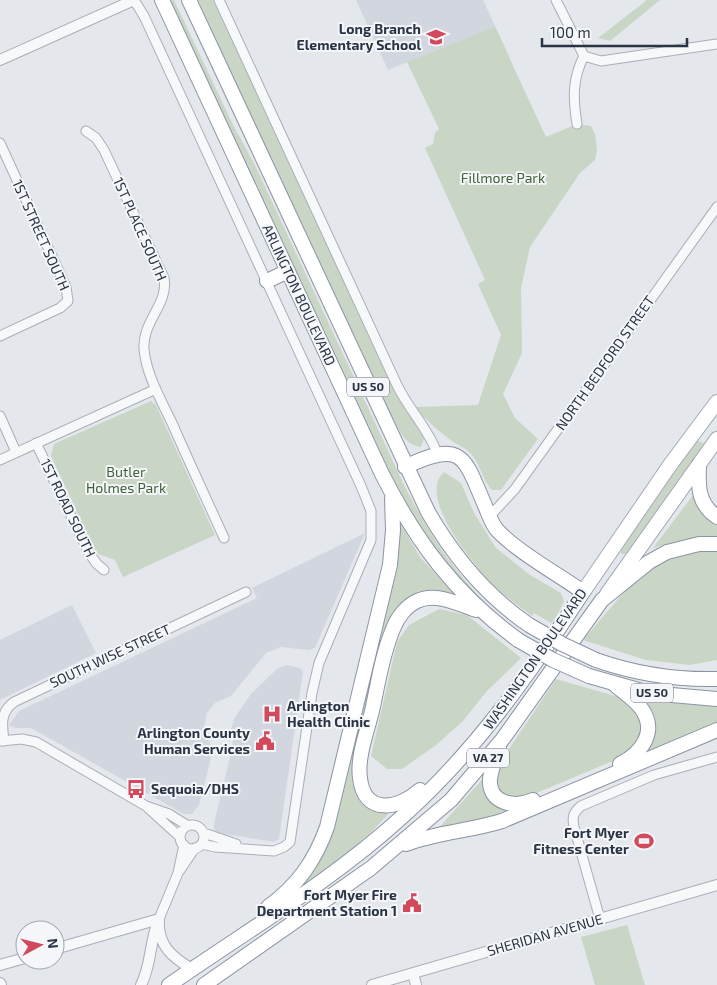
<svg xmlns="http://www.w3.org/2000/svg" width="717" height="985" font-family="'Exo 2',sans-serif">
<rect width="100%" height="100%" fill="#e4e7ec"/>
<!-- built -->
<path fill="#d2d6de" d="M356,0H483L510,58L444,47L388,70Z
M365,533L315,648L308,650L281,647L266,653L231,696L215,703L207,713L204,727L212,748L210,762L199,805L192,814H184L31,728H16L9,725L19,711L257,598L252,588Z
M72,605L96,653L0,700V640Z
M287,665L300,668L303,672L279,839L274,842L218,833L214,829V823L230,758L233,740L231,729L235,717L251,694L278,668Z"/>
<!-- green -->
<path fill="#c9d6c5" d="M174,0L234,127L254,163L405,487C431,537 453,571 493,610L492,612C453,579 425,537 399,493L170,1Z
M198,0H215L404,407L425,436L421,447C404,445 398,428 391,415L307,242Z
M647,0H660L610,41L598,38Z
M495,27L546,137L577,124L591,126L595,134L597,150L595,160L580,173L530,247L521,288L522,353L503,394L515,418L538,439L501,490H492C481,479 481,462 468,451C464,447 457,445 452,441C438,431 426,420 415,407L478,405L501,335L478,284L485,280L425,148L433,144L435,133L439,129L407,62Z
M151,401L156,405L215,535L123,577L115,560L96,553L51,456L54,444Z
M696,440L704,443V447L627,554H621V547Z
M444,472L461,483L474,513L496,548L530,575L561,593L564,601L557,616L551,623L534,613L532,616C519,606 504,596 493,585C475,566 416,497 444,472Z
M693,495L702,513L717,526V537C695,535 674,542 653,548Z
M400,523L420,557L456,597L419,591L404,602L381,646L352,777C362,799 365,807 389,813C365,842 333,865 302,886L319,862L332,830L388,595C396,571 399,549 400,523Z
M701,550L717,552V660L690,665L646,660L583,640L631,584L663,559Z
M439,609L467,615L521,658L486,692L463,721L436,745L402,769H387L371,756L397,642L409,625Z
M556,679L622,698L640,717L641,740L620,758L522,799L501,795L496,780L499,764Z
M637,698L671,703L717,706V726L631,761L652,739Z
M486,775V788L517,810L505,816L438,829Z
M627,925L645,985H595L581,937Z"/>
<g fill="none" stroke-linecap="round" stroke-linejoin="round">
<!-- minor casing -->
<g stroke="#a9aeb7" stroke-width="11">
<path id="minor" d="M134,0L144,16L361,486L371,511V540L319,663L312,693L290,842L284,847L274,851L215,847L202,844
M219,0L397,385C409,410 428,428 437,453
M556,0L584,56
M584,56L601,61L717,44
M577,124C573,99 572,79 584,56
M86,131L96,138L104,150L164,278C169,304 142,321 144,349C146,374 161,400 172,423C189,462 207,500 224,538
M0,143L66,287L68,301L60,308L0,336
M0,416L16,452
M36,443L89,553L97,564L104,570
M0,460L156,389
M490,516L515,489L717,207
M0,741L22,739L36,742L146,806L169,814L188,826
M4,741C2,725 0,712 14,702L246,592
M148,808L180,837
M180 837a12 12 0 1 1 24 0a12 12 0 1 1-24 0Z
M204,833L236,844
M178,873L184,845
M159,919L178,873L195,848
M600,919L574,827C572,817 573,813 581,806L654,775L717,757"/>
</g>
<!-- tertiary casing -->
<g stroke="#a9aeb7" stroke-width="12">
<path id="tertiary" d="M0,60L134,0
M159,920C157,945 173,958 192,969
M55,949L159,919
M0,965L25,958
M413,973L416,985
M0,983L1,985
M141,985C152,964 149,942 159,919
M372,985L717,885"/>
</g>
<!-- primary casing -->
<g stroke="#a3abb8" stroke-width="16">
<path id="primary" d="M583,592L670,465L717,402
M607,594L717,439"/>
</g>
<!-- trunk casing -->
<g stroke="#8b94a3" stroke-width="16">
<path id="trunk" d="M162,0L382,474C417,543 455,594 518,640
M189,0L428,512C454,557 485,595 529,625
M267,281L288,271
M699,465C698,487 698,504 717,517
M596,660C636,674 675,680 717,679
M589,676L649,693L717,699
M614,684C623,692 634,699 641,708C658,731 642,753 620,764
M499,748C496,758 491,769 490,779C488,804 515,808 533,800
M420,790C399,809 364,816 360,778C357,757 367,732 372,711C378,684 382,655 393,629C397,618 406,606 417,601C436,592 459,604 476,610
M406,844C438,832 470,831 502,821L717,730
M268,907C297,886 315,861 327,827L390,565L393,530L392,498
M169,985C248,930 332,881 403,816C475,752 531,672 583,592C559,575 518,552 498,531C492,525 489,515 486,508C464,457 464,439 405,467
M204,985L371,868L451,800L502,740L602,600L649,562L667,552L699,544H717"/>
</g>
<!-- minor -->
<use href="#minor" stroke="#f7f8fa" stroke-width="9"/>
<!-- tertiary -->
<use href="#tertiary" stroke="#f7f8fa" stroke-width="10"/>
<!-- primary -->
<use href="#primary" stroke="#fff" stroke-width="14"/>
<!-- trunk -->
<use href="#trunk" stroke="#fff" stroke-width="14"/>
<!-- trunk-bridge casing -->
<g stroke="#8b94a3" stroke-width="16" stroke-linecap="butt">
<path id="trunk-bridge" d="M529,625L562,644L596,660
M518,640L553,660L589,676"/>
</g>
<!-- trunk-bridge -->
<use href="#trunk-bridge" stroke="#fff" stroke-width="14"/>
</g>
<!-- icons -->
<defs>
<g id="school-bare" transform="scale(1.5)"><path d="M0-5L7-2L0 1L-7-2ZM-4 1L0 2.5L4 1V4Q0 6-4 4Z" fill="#d1495b" stroke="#f4f6f9" stroke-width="2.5" paint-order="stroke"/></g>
<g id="hospital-bare" transform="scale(1.5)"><path d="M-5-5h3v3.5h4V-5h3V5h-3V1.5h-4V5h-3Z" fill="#d1495b" stroke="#f4f6f9" stroke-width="2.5" paint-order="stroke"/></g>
<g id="civic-bare" transform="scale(1.5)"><path d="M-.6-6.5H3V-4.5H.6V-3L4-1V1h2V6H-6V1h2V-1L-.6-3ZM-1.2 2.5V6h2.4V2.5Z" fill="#d1495b" stroke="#f4f6f9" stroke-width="2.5" paint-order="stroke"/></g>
<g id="bus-bare" transform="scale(1.5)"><path d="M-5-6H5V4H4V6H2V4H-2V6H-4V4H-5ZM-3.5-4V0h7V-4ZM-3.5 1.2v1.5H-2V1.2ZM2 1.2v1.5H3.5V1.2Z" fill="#d1495b" stroke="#f4f6f9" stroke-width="2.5" paint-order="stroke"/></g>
<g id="stadium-bare" transform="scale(1.5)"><path d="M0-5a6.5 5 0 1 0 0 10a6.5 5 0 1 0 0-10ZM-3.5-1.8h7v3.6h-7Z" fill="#d1495b" stroke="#f4f6f9" stroke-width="2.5" paint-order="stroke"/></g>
</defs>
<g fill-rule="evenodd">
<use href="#school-bare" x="436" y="37"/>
<use href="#hospital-bare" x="272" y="714"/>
<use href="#civic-bare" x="265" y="741"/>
<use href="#bus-bare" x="136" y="789"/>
<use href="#stadium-bare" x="644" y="841"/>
<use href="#civic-bare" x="412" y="903"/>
</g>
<g text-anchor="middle" stroke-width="4" stroke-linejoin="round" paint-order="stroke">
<!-- shield labels -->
<g fill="#f4f6f9" stroke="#676e7b" stroke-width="1">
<rect x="347" y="377.5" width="42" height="19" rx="4"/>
<rect x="631" y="683.5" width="42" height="19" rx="4"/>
<rect x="467" y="748.5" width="42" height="19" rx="4"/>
</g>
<g font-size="12" font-weight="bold" fill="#2b3445">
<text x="368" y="391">US 50</text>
<text x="652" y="697">US 50</text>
<text x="488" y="762">VA 27</text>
</g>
<!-- poi labels -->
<g font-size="14" font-weight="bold" fill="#2b3445" stroke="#f4f6f9" text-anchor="end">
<text x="421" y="34">Long Branch<tspan x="421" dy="16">Elementary School</tspan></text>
<text x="287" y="711" text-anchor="start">Arlington<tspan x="287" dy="16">Health Clinic</tspan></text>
<text x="250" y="738">Arlington County<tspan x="250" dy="16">Human Services</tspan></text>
<text x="151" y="794" text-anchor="start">Sequoia/DHS</text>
<text x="629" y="838">Fort Myer<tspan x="629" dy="16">Fitness Center</tspan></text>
<text x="397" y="900">Fort Myer Fire<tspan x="397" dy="16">Department Station 1</tspan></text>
</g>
<!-- park labels -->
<g font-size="14" fill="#3f6138" stroke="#f4f6f9">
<text x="503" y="183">Fillmore Park</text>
<text x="126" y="477">Butler<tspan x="126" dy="16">Holmes Park</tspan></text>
</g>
<!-- street labels -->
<g font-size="14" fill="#2b3445" stroke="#f4f6f9">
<text transform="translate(140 229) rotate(66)" y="5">1ST PLACE SOUTH</text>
<text transform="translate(41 235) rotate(66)" y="5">1ST STREET SOUTH</text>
<text transform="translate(299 295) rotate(65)" y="5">ARLINGTON BOULEVARD</text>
<text transform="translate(605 363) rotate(-55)" y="5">NORTH BEDFORD STREET</text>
<text transform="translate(68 508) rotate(64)" y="5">1ST ROAD SOUTH</text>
<text transform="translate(110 656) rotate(-25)" y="5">SOUTH WISE STREET</text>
<text transform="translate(535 659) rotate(-55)" y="5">WASHINGTON BOULEVARD</text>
<text transform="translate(545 935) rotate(-16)" y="5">SHERIDAN AVENUE</text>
</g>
</g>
<!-- north arrow -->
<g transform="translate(40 945) rotate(83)"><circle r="24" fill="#f4f6f9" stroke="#a4a8b1"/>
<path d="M0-4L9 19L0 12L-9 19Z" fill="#d1495b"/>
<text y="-8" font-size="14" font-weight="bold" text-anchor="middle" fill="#2b3445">N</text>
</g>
<!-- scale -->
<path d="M542 38v8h145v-8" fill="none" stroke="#2b3445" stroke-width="2.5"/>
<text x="550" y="38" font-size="15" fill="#2b3445" stroke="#f4f6f9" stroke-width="4" paint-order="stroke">100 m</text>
</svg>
